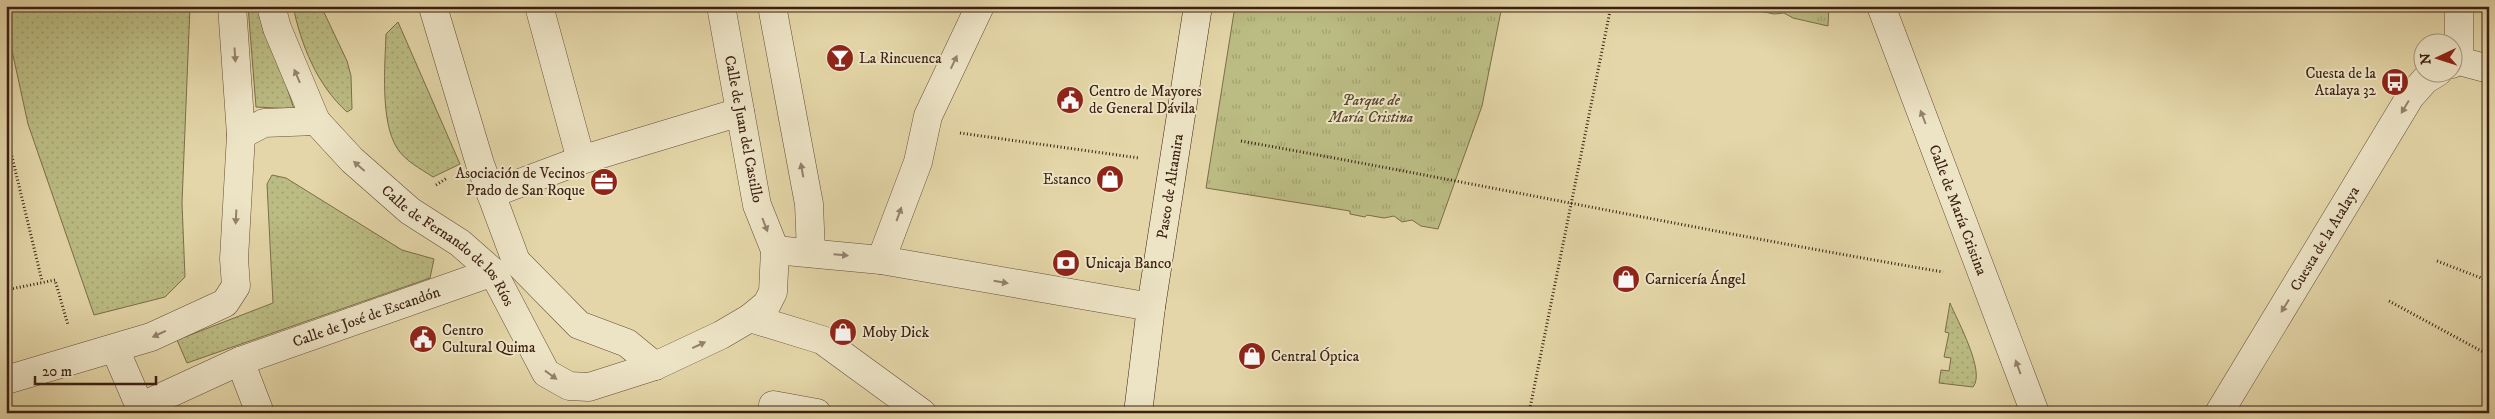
<svg xmlns="http://www.w3.org/2000/svg" width="2495" height="419" font-family="'IM FELL DW Pica',serif">
<defs>
<pattern id="grass-dots" width="8" height="8" patternUnits="userSpaceOnUse" patternTransform="scale(1.25)"><rect width="8" height="8" fill="#bbbc83"/><path d="M2 2h.1M6 6h.1" fill="none" stroke="#a2a170" stroke-width="1.8" stroke-linecap="round"/></pattern>
<pattern id="park-tufts" width="24" height="20" patternUnits="userSpaceOnUse" patternTransform="scale(1.25)"><rect width="24" height="20" fill="#bbbc83"/><path d="M3 7l-1-3M5 7V3M7 7l1-3M15 17l-1-3M17 17v-4M19 17l1-3" fill="none" stroke="#a2a170"/></pattern>
</defs>
<rect width="100%" height="100%" fill="#e4d6a8"/>
<filter id="stains"><feTurbulence type="fractalNoise" baseFrequency=".004" numOctaves="4"/><feColorMatrix values="0 0 0 0 .2 0 0 0 0 .09 0 0 0 0 .02 0 0 0 .5 -.17"/></filter>
<radialGradient id="worn" r=".72"><stop offset=".6" stop-color="#630" stop-opacity="0"/><stop offset="1" stop-color="#630" stop-opacity=".3"/></radialGradient>
<!-- grass -->
<path fill="url(#grass-dots)" stroke="#7b6e4a" d="M6,6H190L182,203L185,277L165,297L94,315L28,124L6,23Z
M248,6H260L294,109L256,107Z
M293,6H321L347,61L351,76L352,109L347,112C317,85 301,45 293,6Z
M398,22L460,164L433,177C421,169 405,161 397,148C380,121 385,65 386,34Z
M272,175L286,178L402,250L434,259L430,278L187,363L177,340L273,303L267,184Z
M1950,303C1957,320 1986,372 1973,387L1939,383L1941,370L1949,371L1951,358L1944,357L1949,333L1945,332Z"/>
<!-- park -->
<path fill="url(#park-tufts)" stroke="#7b6e4a" d="M1235,6H1502L1482,106L1438,229L1421,226L1412,220L1402,222L1394,216L1384,218L1367,215L1365,217L1350,214V211L1206,188Z
M1734,6H1829L1828,26L1793,18L1784,13L1774,14Z"/>
<g fill="none" stroke-linecap="round" stroke-linejoin="round">
<!-- street casing -->
<g stroke="#654d38" stroke-width="29">
<g id="street">
<path d="M271,6L277,28L316,121"/>
<path d="M539,6L581,160"/>
<path d="M772,6L809,204L811,253"/>
<path id="s1" d="M1881,6L2035,413"/>
<path d="M433,7L480,164L516,261L579,325L627,343L655,366"/>
<path d="M2459,61V6"/>
<path d="M2452,64L2459,61L2489,69"/>
<path id="s2" d="M241,135L264,123L316,121L352,160L410,211L460,243L493,272L546,373L569,386L589,387L655,366L721,335L750,318L767,304L773,292L775,250L757,205L721,6"/>
<path d="M491,194L581,160L740,112"/>
<path d="M775,250L881,260L1151,307"/>
<path d="M881,260L918,162L928,116L980,6"/>
<path d="M750,318L822,340L922,413"/>
<path d="M115,349L140,407V413"/>
<path d="M240,361L260,413"/>
<path d="M6,380L151,337L225,303L236,286L234,259L241,135L232,6"/>
<path d="M773,405L817,413"/>
<path id="s3" d="M140,407L240,361L493,272"/>
<path id="s4" d="M2219,413L2410,97L2425,80L2438,72"/>
</g>
</g>
<!-- secondary casing -->
<g stroke="#3b1f12" stroke-width="29">
<g id="secondary">
<path id="s5" d="M1138,413L1151,307L1198,6"/>
</g>
</g>
<!-- path -->
<path stroke="#3b1f12" stroke-width="3" stroke-dasharray="1 2.5" stroke-linecap="butt" d="M6,132L42,281
M960,133L1139,158
M1241,141C1476,183 1708,232 1943,272
M436,185L447,178
M2437,261L2489,281
M6,290L55,280L68,325
M2389,301L2485,353L2488,413
M1529,413L1611,6"/>
<!-- street -->
<use href="#street" stroke="#ede4c6" stroke-width="28"/>
<!-- secondary -->
<use href="#secondary" stroke="#ede4c6" stroke-width="28"/>
</g>
<!-- one-way arrows -->
<defs><path id="oneway-solid" d="M-6-.8H1V-3.2L6.5 0L1 3.2V.8H-6Z" transform="scale(1.25)"/></defs>
<g fill="#94826c">
<use href="#oneway-solid" transform="translate(235 55) rotate(86)"/>
<use href="#oneway-solid" transform="translate(954 62) rotate(-65)"/>
<use href="#oneway-solid" transform="translate(297 76) rotate(-113)"/>
<use href="#oneway-solid" transform="translate(2405 107) rotate(121)"/>
<use href="#oneway-solid" transform="translate(1923 117) rotate(-111)"/>
<use href="#oneway-solid" transform="translate(359 166) rotate(-139)"/>
<use href="#oneway-solid" transform="translate(802 170) rotate(-100)"/>
<use href="#oneway-solid" transform="translate(899 214) rotate(-70)"/>
<use href="#oneway-solid" transform="translate(236 217) rotate(93)"/>
<use href="#oneway-solid" transform="translate(765 225) rotate(69)"/>
<use href="#oneway-solid" transform="translate(841 255) rotate(5)"/>
<use href="#oneway-solid" transform="translate(1001 282) rotate(10)"/>
<use href="#oneway-solid" transform="translate(2285 306) rotate(122)"/>
<use href="#oneway-solid" transform="translate(159 334) rotate(155)"/>
<use href="#oneway-solid" transform="translate(699 345) rotate(-25)"/>
<use href="#oneway-solid" transform="translate(2018 367) rotate(-110)"/>
<use href="#oneway-solid" transform="translate(551 375) rotate(36)"/>
</g>
<!-- icons -->
<defs>
<g id="bar-disc" transform="scale(1.4375)"><circle r="9.5" fill="#8f2418" stroke="#ede4c6"/><path d="M-6-5H6L.8 .8V4.5H3.5V6h-7V4.5H-.8V.8Z" fill="#fff"/></g>
<g id="bus-disc" transform="scale(1.4375)"><circle r="9.5" fill="#8f2418" stroke="#ede4c6"/><path d="M-5-6H5V4H4V6H2V4H-2V6H-4V4H-5ZM-3.5-4V0h7V-4ZM-3.5 1.2v1.5H-2V1.2ZM2 1.2v1.5H3.5V1.2Z" fill="#fff"/></g>
<g id="civic-disc" transform="scale(1.4375)"><circle r="9.5" fill="#8f2418" stroke="#ede4c6"/><path d="M-.6-6.5H3V-4.5H.6V-3L4-1V1h2V6H-6V1h2V-1L-.6-3ZM-1.2 2.5V6h2.4V2.5Z" fill="#fff"/></g>
<g id="shop-disc" transform="scale(1.4375)"><circle r="9.5" fill="#8f2418" stroke="#ede4c6"/><path d="M-5-2.5h2.3a2.7 3.5 0 0 1 5.4 0H5L5.5 6h-11ZM-1.5-2.5h3a1.5 2.3 0 0 0-3 0Z" fill="#fff"/></g>
<g id="office-disc" transform="scale(1.4375)"><circle r="9.5" fill="#8f2418" stroke="#ede4c6"/><path d="M-6-3h4V-5.5h4V-3h4V5H-6ZM-1-4.5V-3h2v-1.5ZM-6 0V1H6V0Z" fill="#fff"/></g>
<g id="bank-disc" transform="scale(1.4375)"><circle r="9.5" fill="#8f2418" stroke="#ede4c6"/><path d="M-6-4H6V4H-6ZM0-2.3a2.3 2.3 0 1 0 0 4.6a2.3 2.3 0 1 0 0-4.6Z" fill="#fff"/></g>
</defs>
<g fill-rule="evenodd">
<use href="#bar-disc" x="840" y="58"/>
<use href="#bus-disc" x="2395" y="82"/>
<use href="#civic-disc" x="1070" y="100"/>
<use href="#shop-disc" x="1110" y="179"/>
<use href="#office-disc" x="604" y="182"/>
<use href="#bank-disc" x="1066" y="263"/>
<use href="#shop-disc" x="1626" y="279"/>
<use href="#shop-disc" x="843" y="332"/>
<use href="#civic-disc" x="423" y="339"/>
<use href="#shop-disc" x="1252" y="356"/>
</g>
<g text-anchor="middle" stroke-width="4" stroke-linejoin="round" paint-order="stroke">
<!-- poi labels -->
<g font-size="15" fill="#3b1f12" stroke="#ede4c6" text-anchor="start">
<text x="859" y="63">La Rincuenca</text>
<text x="2376" y="78" text-anchor="end">Cuesta de la<tspan x="2376" dy="17">Atalaya 32</tspan></text>
<text x="1089" y="96">Centro de Mayores<tspan x="1089" dy="17">de General Dávila</tspan></text>
<text x="585" y="178" text-anchor="end">Asociación de Vecinos<tspan x="585" dy="17">Prado de San Roque</tspan></text>
<text x="1091" y="184" text-anchor="end">Estanco</text>
<text x="1085" y="268">Unicaja Banco</text>
<text x="1645" y="284">Carnicería Ángel</text>
<text x="442" y="335">Centro<tspan x="442" dy="17">Cultural Quima</tspan></text>
<text x="862" y="337">Moby Dick</text>
<text x="1271" y="361">Central Óptica</text>
</g>
<!-- park labels -->
<g font-size="15" font-style="italic" fill="#5b462e" stroke="#ede4c6">
<text x="1371" y="105">Parque de<tspan x="1371" dy="17">María Cristina</tspan></text>
</g>
<!-- street labels -->
<g font-size="15" fill="#3b1f12" stroke="#ede4c6">
<text transform="translate(744 129) rotate(79)" y="5">Calle de Juan del Castillo</text>
<text dy="5" stroke="none"><textPath href="#s5" startOffset="229">Paseo de Altamira</textPath></text>
<text dy="5" stroke="none"><textPath href="#s1" startOffset="218">Calle de María Cristina</textPath></text>
<text dy="5" stroke="none"><textPath href="#s4" startOffset="204">Cuesta de la Atalaya</textPath></text>
<text dy="5" stroke="none"><textPath href="#s2" startOffset="261">Calle de Fernando de los Ríos</textPath></text>
<text dy="5" stroke="none"><textPath href="#s3" startOffset="244">Calle de José de Escandón</textPath></text>
</g>
</g>
<!-- margin -->
<rect width="2495" height="419" fill="none" stroke="#e4d6a8" stroke-width="25"/>
<rect x="8" y="8" width="2480" height="404" fill="none" stroke="#3b1f12" stroke-width="2.5"/>
<rect x="12" y="12" width="2470" height="394" fill="none" stroke="#3b1f12"/>
<!-- north arrow -->
<g transform="translate(2438 58) rotate(266)"><circle r="24" fill="#ede4c6" stroke="#a6957e"/>
<path d="M0-4L9 19L0 12L-9 19Z" fill="#8f2418"/>
<text y="-8" font-size="14" font-weight="bold" text-anchor="middle" fill="#3b1f12">N</text>
</g>
<!-- scale -->
<path d="M35 376v8h121v-8" fill="none" stroke="#3b1f12" stroke-width="2.5"/>
<text x="42" y="376" font-size="15" fill="#3b1f12" stroke="#ede4c6" stroke-width="4" paint-order="stroke">20 m</text>
<rect width="100%" height="100%" filter="url(#stains)"/>
<rect width="100%" height="100%" fill="url(#worn)"/>
</svg>
